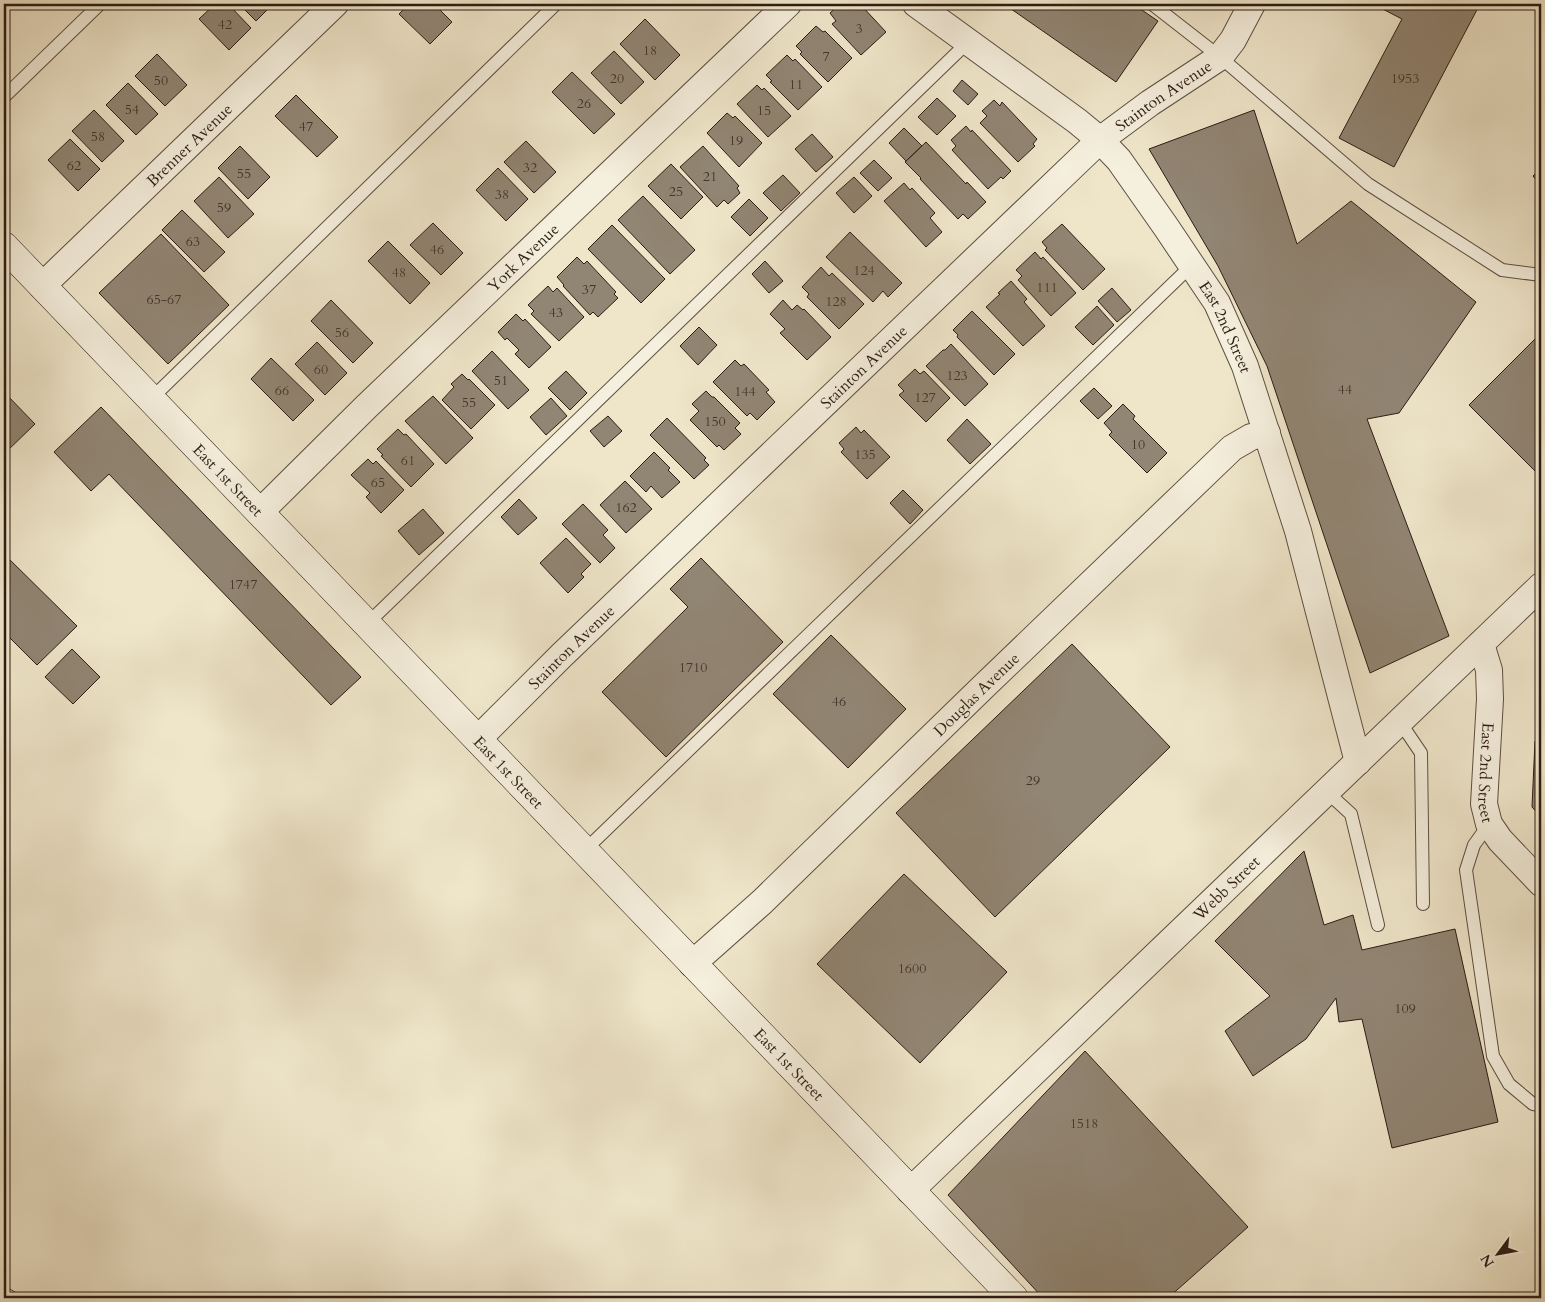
<svg xmlns="http://www.w3.org/2000/svg" width="1545" height="1302" font-family="Cardo,serif">
<rect width="100%" height="100%" fill="#efe6ca"/>
<filter id="stains"><feTurbulence type="fractalNoise" baseFrequency=".004" numOctaves="4"/><feColorMatrix values="0 0 0 0 .2 0 0 0 0 .09 0 0 0 0 .02 0 0 0 .5 -.17"/></filter>
<radialGradient id="worn" r=".72"><stop offset=".6" stop-color="#630" stop-opacity="0"/><stop offset="1" stop-color="#630" stop-opacity=".3"/></radialGradient>
<!-- building -->
<path fill="#918573" stroke="#2c1c14" d="M215,4H228L251,28L229,50L199,19Z
M239,4H273L256,21Z
M409,4H434L452,22L430,44L399,14Z
M840,4H860L886,32L861,55L832,24L836,21L830,13Z
M1004,4H1133L1158,21L1116,82Z
M1373,4H1480L1394,167L1339,138L1402,19Z
M645,19L680,55L655,80L620,44Z
M816,26L823,32L825,31L852,58L828,82L800,54L802,52L796,46Z
M614,51L644,82L621,104L591,73Z
M157,54L187,85L165,106L135,76Z
M787,55L793,61L795,59L822,87L798,110L770,82L772,81L766,75Z
M572,72L615,114L594,134L552,92Z
M962,80L978,94L968,105L953,91Z
M128,83L158,114L136,135L106,105Z
M757,85L762,90L764,88L791,116L768,137L737,104Z
M296,95L338,137L317,157L275,116Z
M937,98L956,116L937,135L918,117Z
M994,100L1000,106L1002,102L1037,139L1033,144L1035,146L1018,162L980,123L987,116L982,111Z
M94,110L124,141L102,162L72,131Z
M1254,110L1297,244L1351,201L1476,302L1399,413L1367,419L1449,636L1370,673L1267,366L1218,266L1149,149Z
M727,113L733,118L735,116L762,143L739,167L707,133Z
M966,126L971,132L972,130L1011,171L1003,179L1001,177L988,189L952,150L956,146L951,140Z
M904,128L922,146L906,161L889,143Z
M812,134L833,157L816,172L795,149Z
M70,139L100,169L78,191L48,160Z
M526,141L556,172L534,193L504,162Z
M926,142L966,184L967,182L986,202L968,219L963,214L958,219L920,179L921,178L905,162Z
M240,146L270,177L248,199L218,168Z
M703,146L739,186L737,188L740,193L728,204L724,200L717,207L680,167Z
M874,160L892,178L878,191L860,173Z
M671,164L703,197L681,219L648,186Z
M498,168L528,199L506,221L476,190Z
M1541,168V186L1533,176Z
M783,175L800,193L781,211L763,193Z
M219,177L254,214L228,238L194,201Z
M854,177L872,196L854,213L836,193Z
M904,183L910,190L912,188L935,213L930,218L942,232L926,247L884,201Z
M643,196L695,250L670,274L618,220Z
M749,199L768,218L750,236L731,217Z
M182,210L225,252L204,272L162,230Z
M433,223L463,253L441,275L410,245Z
M1062,224L1105,269L1083,290L1045,250L1047,248L1042,242Z
M612,225L665,279L641,303L588,249Z
M850,232L902,283L888,297L883,291L873,302L826,257Z
M161,234L229,305L168,364L99,293Z
M388,241L430,283L410,304L368,261Z
M1035,252L1041,259L1043,257L1076,293L1051,316L1018,280L1022,276L1016,270Z
M577,257L584,264L587,261L616,292L614,294L618,298L598,317L593,312L590,315L563,286L564,285L557,277Z
M765,261L783,281L769,293L752,274Z
M821,267L829,276L832,273L864,304L839,329L807,297L809,294L802,287Z
M1011,281L1027,299L1024,302L1045,326L1023,346L986,307L1000,294L998,293Z
M548,286L553,292L557,288L584,317L559,341L531,314L534,311L528,305Z
M1112,288L1131,310L1117,322L1098,301Z
M331,300L373,343L353,363L311,321Z
M783,300L792,310L797,305L803,310L804,309L831,337L807,360L780,333L785,329L770,314Z
M1097,306L1114,325L1093,345L1075,327Z
M972,311L1015,354L994,375L957,337L958,335L953,330Z
M516,314L523,321L525,319L551,347L529,368L515,354L519,350L507,338L505,340L498,332Z
M699,327L717,345L698,365L680,346Z
M1541,333V475L1540,476L1469,405Z
M317,342L347,373L325,395L295,364Z
M951,344L988,384L965,406L926,366L943,350H945Z
M492,351L529,390L508,409L472,371Z
M271,358L314,400L293,421L251,379Z
M735,360L741,366L744,364L769,390L766,392L775,402L757,420L750,413L747,416L713,382Z
M915,369L920,374L924,371L950,398L926,422L899,395L904,391L898,385Z
M566,371L587,393L570,410L548,388Z
M462,374L468,380L469,379L495,405L471,429L442,400L454,387L451,384Z
M1094,388L1112,406L1098,419L1080,401Z
M706,391L712,397H714L740,423L735,428L741,434L724,450L719,445L717,447L690,420L699,411L692,404Z
M4,392L35,424L4,454Z
M433,396L473,438L446,464L405,421Z
M551,398L567,416L546,435L530,417Z
M1123,404L1135,416L1133,419L1167,453L1147,473L1109,435L1112,432L1104,423Z
M101,407L361,677L331,705L109,474L91,491L54,452Z
M608,416L622,431L604,447L590,431Z
M667,418L706,458L704,460L709,465L694,479L650,435Z
M967,419L991,444L970,464L947,440Z
M856,427L861,433L864,430L890,457L867,479L841,452L844,449L839,443Z
M398,429L404,435L406,434L434,464L411,487L381,456L383,455L377,449Z
M654,452L670,468L668,470L680,482L662,498L651,486L646,492L630,476Z
M368,459L373,464L376,461L404,490L381,513L366,497L370,493L351,475Z
M625,481L652,509L626,533L600,505Z
M903,490L923,510L910,524L890,503Z
M519,499L537,518L518,535L501,517Z
M583,504L608,530L603,535L615,548L600,563L562,524Z
M423,509L444,533L419,555L398,531Z
M566,538L591,564L581,574L584,577L568,593L540,563Z
M5,555L77,626L37,665L4,632V556Z
M701,558L783,642L666,757L602,692L688,607L670,589Z
M831,635L906,709L848,768L773,694Z
M1072,644L1170,747L995,917L896,813Z
M72,649L100,677L73,704L45,677Z
M1541,736V817L1532,807L1535,741Z
M1304,851L1324,925L1353,915L1362,950L1455,929L1498,1122L1392,1148L1362,1019L1339,1022L1336,998L1306,1039L1253,1076L1225,1031L1270,996L1215,941Z
M904,874L1007,972L920,1063L817,964Z
M1085,1051L1248,1227L1168,1298H1043L948,1195Z"/>
<g fill="none" stroke-linecap="round" stroke-linejoin="round">
<!-- lane casing -->
<g stroke="#5d4e42" stroke-width="14">
<path id="lane" d="M1152,4L1220,57L1368,184L1502,270L1541,275
M4,97L100,4
M151,399L556,4
M367,624L968,42
M1400,722L1421,753L1423,904
M1327,792L1351,814L1378,925
M1489,824L1474,845L1466,870L1493,1056L1509,1084L1533,1104L1541,1106
M584,851L1192,265"/>
</g>
<!-- street casing -->
<g stroke="#5d4e42" stroke-width="28">
<g id="street">
<path id="s1" d="M916,4L1077,121L1100,140L1119,160L1166,227L1217,303L1245,366L1298,531L1358,762"/>
<path id="s2" d="M42,286L335,4"/>
<path id="s3" d="M260,512L366,407L788,4"/>
<path id="s4" d="M1481,644L1489,670L1490,699L1484,804L1489,824L1500,840L1541,883"/>
<path id="s5" d="M478,739L562,655L1100,140L1150,103L1220,57L1233,40L1252,4"/>
<path id="s6" d="M692,964L762,902L982,688L1232,448L1251,437L1267,433"/>
<path id="s7" d="M910,1191L1541,586"/>
</g>
</g>
<!-- secondary casing -->
<g stroke="#2c1c14" stroke-width="29">
<g id="secondary">
<path id="s8" d="M4,246L1014,1298"/>
</g>
</g>
<!-- lane -->
<use href="#lane" stroke="#f5efdd" stroke-width="12"/>
<!-- street -->
<use href="#street" stroke="#f5efdd" stroke-width="26"/>
<!-- secondary -->
<use href="#secondary" stroke="#f5efdd" stroke-width="28"/>
<!-- rail casing -->
<g stroke="#2c1c14" stroke-width="5.5">
<path id="rail" d="M4,1288L20,1298"/>
</g>
<!-- rail -->
<use href="#rail" stroke="#f5efdd" stroke-width="4" stroke-dasharray="11" stroke-linecap="butt"/>
</g>
<g text-anchor="middle" stroke-width="5" stroke-linejoin="round" paint-order="stroke">
<!-- number labels -->
<g font-size="14" fill="#45362c">
<text x="225" y="29">42</text>
<text x="859" y="33">3</text>
<text x="650" y="55">18</text>
<text x="826" y="61">7</text>
<text x="617" y="83">20</text>
<text x="1405" y="83">1953</text>
<text x="161" y="85">50</text>
<text x="796" y="89">11</text>
<text x="584" y="108">26</text>
<text x="132" y="114">54</text>
<text x="764" y="115">15</text>
<text x="306" y="131">47</text>
<text x="98" y="141">58</text>
<text x="736" y="145">19</text>
<text x="74" y="170">62</text>
<text x="530" y="172">32</text>
<text x="244" y="178">55</text>
<text x="710" y="181">21</text>
<text x="676" y="196">25</text>
<text x="502" y="199">38</text>
<text x="224" y="212">59</text>
<text x="193" y="246">63</text>
<text x="437" y="254">46</text>
<text x="864" y="275">124</text>
<text x="399" y="277">48</text>
<text x="1047" y="292">111</text>
<text x="589" y="294">37</text>
<text x="164" y="304">65-67</text>
<text x="836" y="306">128</text>
<text x="556" y="317">43</text>
<text x="342" y="337">56</text>
<text x="321" y="374">60</text>
<text x="957" y="380">123</text>
<text x="501" y="385">51</text>
<text x="1345" y="394">44</text>
<text x="282" y="395">66</text>
<text x="745" y="396">144</text>
<text x="925" y="402">127</text>
<text x="469" y="407">55</text>
<text x="715" y="426">150</text>
<text x="1138" y="449">10</text>
<text x="865" y="459">135</text>
<text x="408" y="465">61</text>
<text x="378" y="487">65</text>
<text x="626" y="512">162</text>
<text x="243" y="589">1747</text>
<text x="693" y="672">1710</text>
<text x="839" y="706">46</text>
<text x="1033" y="785">29</text>
<text x="912" y="973">1600</text>
<text x="1405" y="1013">109</text>
<text x="1084" y="1128">1518</text>
</g>
<!-- street labels -->
<g font-size="16" fill="#2c1c14" stroke="#f5efdd">
<text dy="6" stroke="none"><textPath href="#s5" startOffset="941">Stainton Avenue</textPath></text>
<text dy="6" stroke="none"><textPath href="#s2" startOffset="204">Brenner Avenue</textPath></text>
<text dy="6" stroke="none"><textPath href="#s3" startOffset="366">York Avenue</textPath></text>
<text dy="6" stroke="none"><textPath href="#s1" startOffset="455">East 2nd Street</textPath></text>
<text dy="6" stroke="none"><textPath href="#s5" startOffset="536">Stainton Avenue</textPath></text>
<text dy="6" stroke="none"><textPath href="#s8" startOffset="324">East 1st Street</textPath></text>
<text dy="6" stroke="none"><textPath href="#s5" startOffset="131">Stainton Avenue</textPath></text>
<text dy="6" stroke="none"><textPath href="#s6" startOffset="392">Douglas Avenue</textPath></text>
<text dy="6" stroke="none"><textPath href="#s8" startOffset="729">East 1st Street</textPath></text>
<text dy="6" stroke="none"><textPath href="#s4" startOffset="130">East 2nd Street</textPath></text>
<text dy="6" stroke="none"><textPath href="#s7" startOffset="438">Webb Street</textPath></text>
<text dy="6" stroke="none"><textPath href="#s8" startOffset="1134">East 1st Street</textPath></text>
</g>
</g>
<!-- margin -->
<rect width="1545" height="1302" fill="none" stroke="#efe6ca" stroke-width="20"/>
<rect x="5" y="5" width="1535" height="1292" fill="none" stroke="#2c1c14" stroke-width="2.5"/>
<rect x="10" y="10" width="1525" height="1282" fill="none" stroke="#2c1c14"/>
<!-- north arrow -->
<g transform="translate(1498 1254) rotate(238)" stroke="#f5efdd" stroke-width="4" paint-order="stroke">
<path d="M0-4L9 19L0 12L-9 19Z" fill="#2c1c14"/>
<text y="-8" font-size="14" font-weight="bold" text-anchor="middle" fill="#2c1c14">N</text>
</g>
<rect width="100%" height="100%" filter="url(#stains)"/>
<rect width="100%" height="100%" fill="url(#worn)"/>
</svg>
